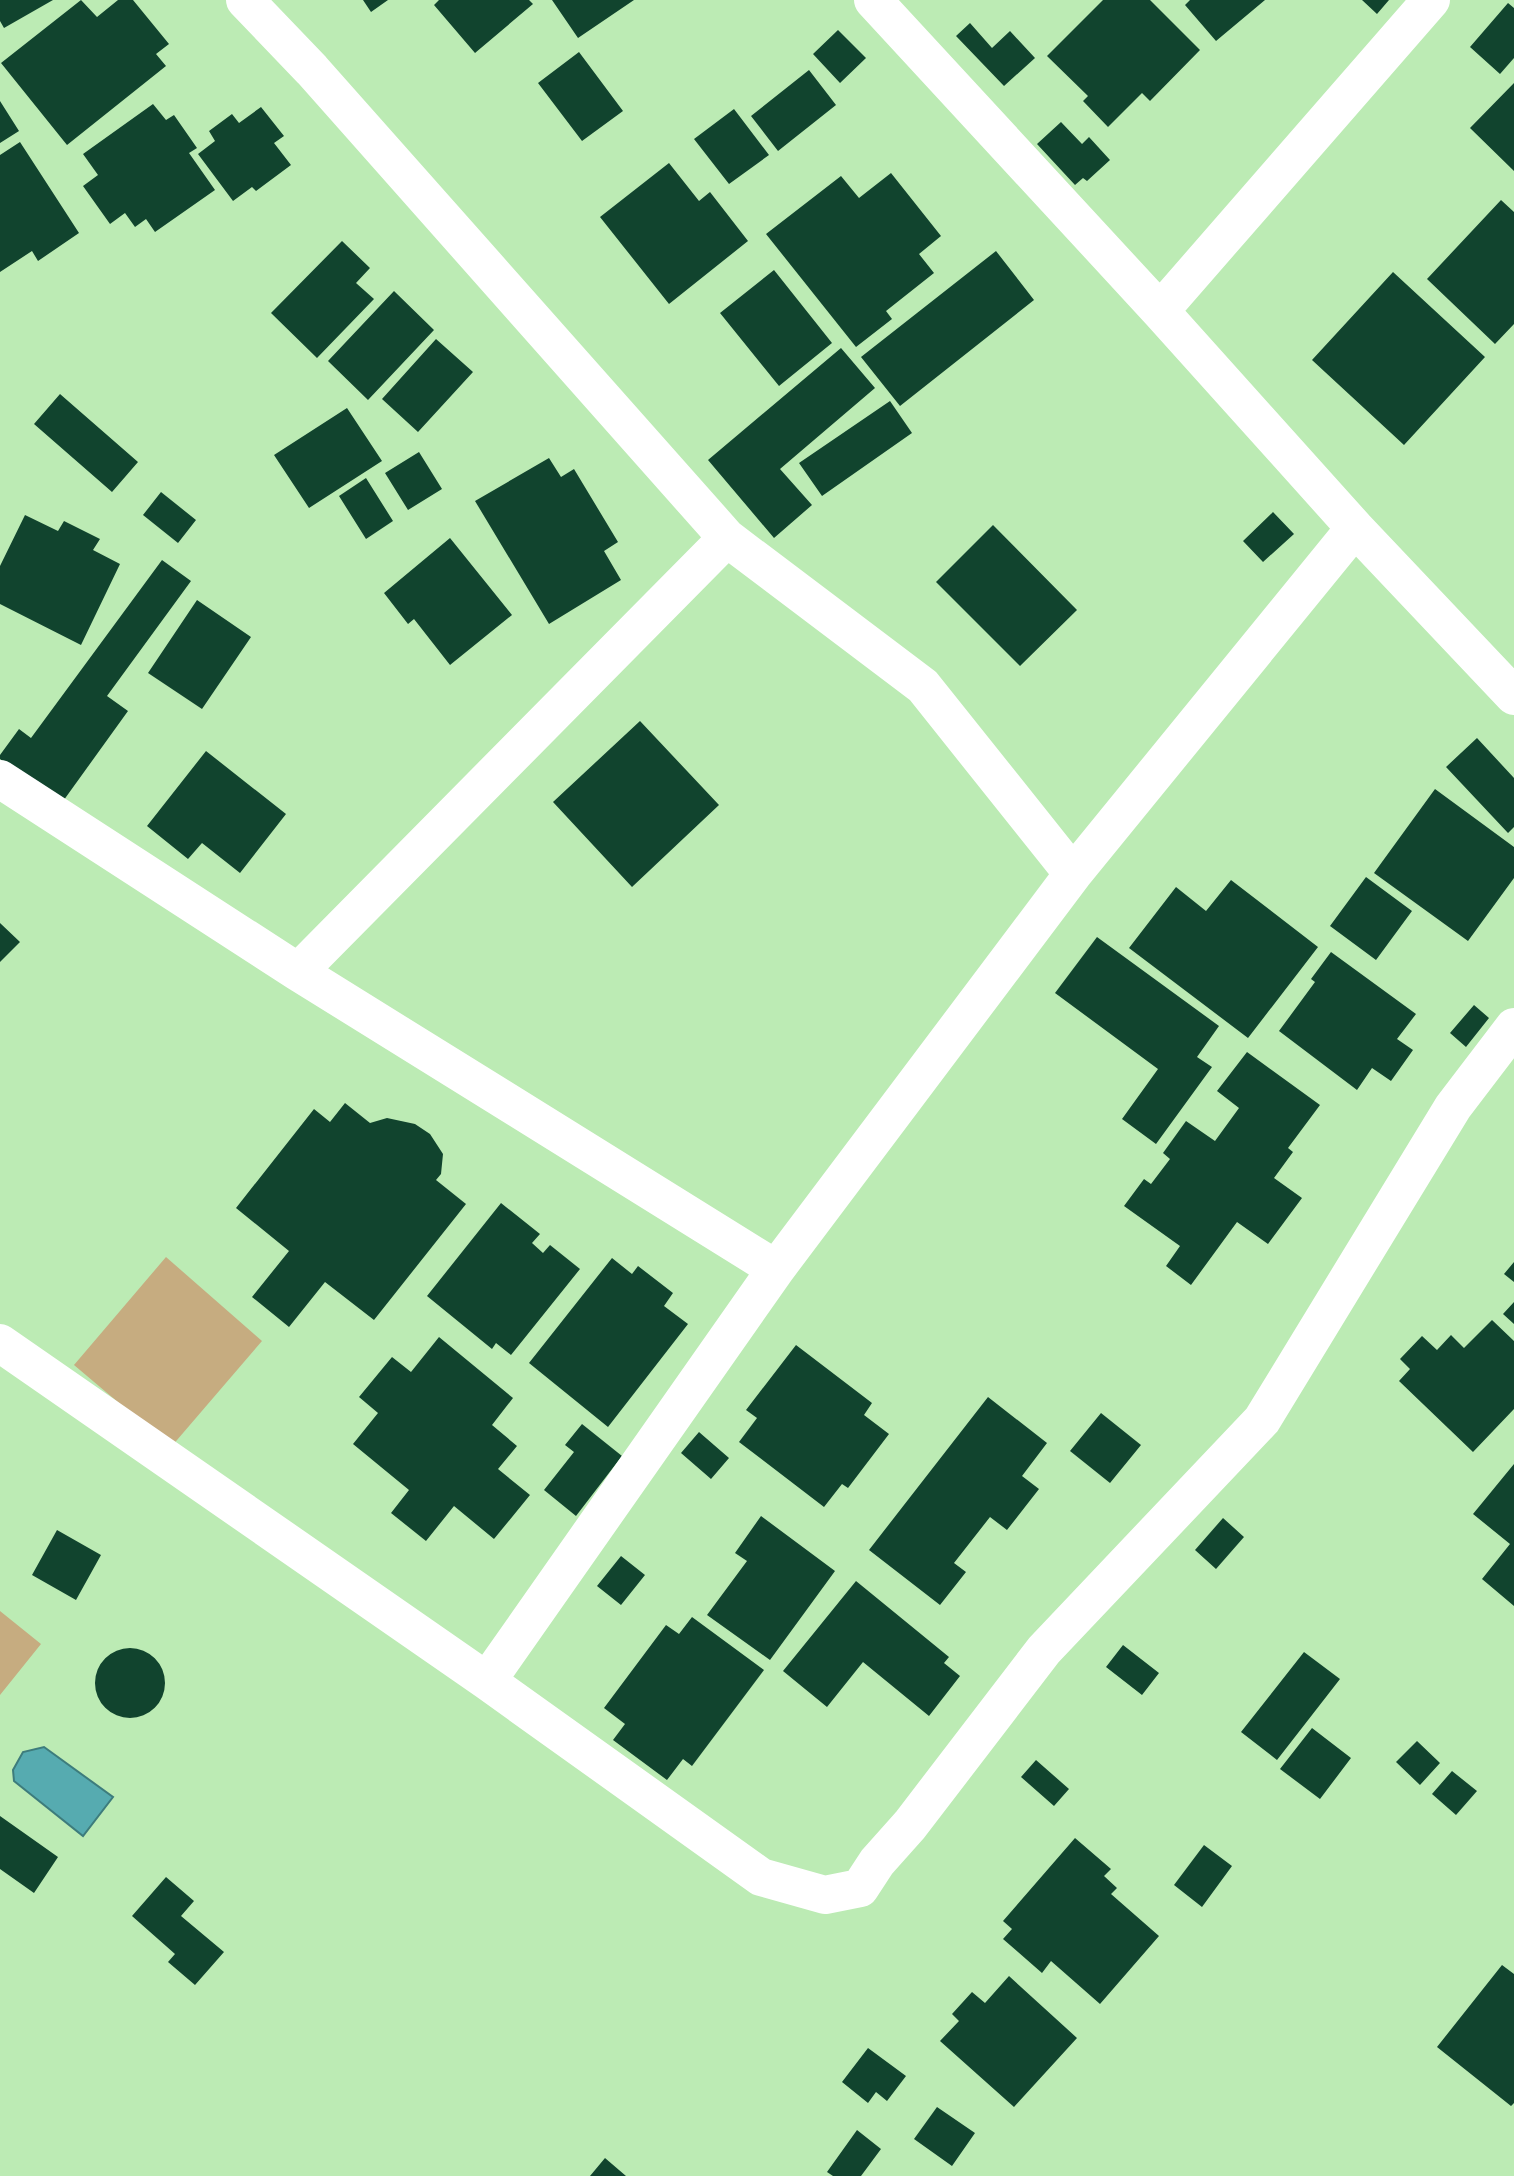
<svg xmlns="http://www.w3.org/2000/svg" width="1514" height="2176" font-family="'DM Sans',sans-serif">
<rect width="100%" height="100%" fill="#bcebb4"/>
<!-- green -->
<path fill="#c6ac80" d="M166,1257L262,1341L171,1447L74,1365Z
M0,1611L41,1644L0,1695Z"/>
<!-- water -->
<path fill="#56abb0" stroke="#3d7c7c" stroke-width="2" d="M44,1747L113,1797L83,1836L14,1781L13,1770L23,1752Z"/>
<!-- building -->
<path fill="#11442e" d="M0,0H53L4,28L0,21Z
M81,0L97,17L118,0H133L169,44L156,54L166,66L67,145L1,63Z
M363,0H388L371,12Z
M439,0H529L533,4L475,53L434,5Z
M552,0H634L578,38Z
M1103,0H1150L1200,50L1150,101L1142,93L1108,127L1083,101L1088,96L1047,56Z
M1190,0H1265L1216,41L1185,5Z
M1362,0H1389L1377,14Z
M1508,3L1514,8V58L1500,74L1470,47Z
M970,23L992,48L1010,31L1035,58L1004,86L956,36Z
M838,30L866,58L840,83L813,54Z
M579,52L623,111L582,141L538,83Z
M809,70L836,105L778,151L751,116Z
M1514,83V171L1470,128Z
M0,101L19,131L0,143Z
M153,104L166,120L174,115L197,148L189,153L215,190L155,232L146,219L135,227L125,213L110,224L83,186L98,175L83,154Z
M261,107L284,136L274,143L291,165L256,191L252,187L233,201L198,154L215,141L209,131L232,114L239,123Z
M734,109L769,155L729,184L694,139Z
M1061,122L1082,144L1089,137L1110,160L1087,181L1083,178L1075,185L1037,144Z
M20,142L79,233L38,261L32,251L0,272V155Z
M669,163L699,201L710,192L748,241L669,304L600,217Z
M891,173L941,236L919,254L934,273L886,311L892,319L856,347L766,234L841,176L859,198Z
M1501,200L1514,212V324L1495,344L1427,279Z
M342,241L370,268L356,283L374,299L317,358L271,313Z
M996,251L1034,300L900,406L861,357Z
M774,270L832,343L779,386L720,313Z
M1393,272L1485,357L1404,445L1312,360Z
M394,291L434,330L368,400L328,361Z
M436,339L473,372L418,432L382,399Z
M841,348L875,388L780,469L812,505L774,538L708,460Z
M60,394L138,462L112,492L34,424Z
M890,401L912,433L822,496L799,463Z
M347,408L382,461L309,508L274,455Z
M419,452L442,489L408,510L385,473Z
M549,458L561,477L574,469L618,542L604,551L621,580L549,624L475,501Z
M366,478L393,521L366,539L339,496Z
M161,492L196,520L178,543L143,515Z
M1273,512L1294,534L1263,562L1243,541Z
M25,515L58,531L64,521L100,539L93,550L120,564L81,645L0,604V566Z
M993,525L1077,610L1020,666L936,582Z
M450,538L512,615L450,665L414,619L408,624L384,593Z
M162,560L191,581L107,696L128,711L61,804L0,759V755L19,729L31,738Z
M197,600L251,637L202,709L148,673Z
M640,721L719,805L632,887L553,802Z
M1477,738L1514,778V827L1508,833L1446,767Z
M206,751L286,814L240,873L202,843L188,859L147,826Z
M1435,789L1514,847V878L1468,941L1374,873Z
M1366,877L1412,911L1376,960L1330,926Z
M1231,880L1318,947L1248,1038L1129,948L1176,887L1206,911Z
M0,923L20,942L0,962Z
M1097,937L1219,1026L1197,1057L1212,1067L1156,1144L1122,1119L1158,1069L1055,993Z
M1331,952L1416,1014L1397,1039L1413,1050L1391,1081L1372,1068L1357,1090L1279,1031L1315,982L1311,979Z
M1474,1005L1489,1018L1466,1047L1450,1033Z
M1247,1052L1320,1105L1288,1148L1293,1152L1274,1178L1302,1198L1268,1244L1237,1222L1191,1285L1166,1266L1180,1246L1124,1206L1144,1179L1151,1184L1170,1159L1163,1153L1186,1121L1215,1141L1239,1108L1217,1091Z
M345,1103L370,1123L387,1118L415,1124L430,1134L443,1154L441,1174L436,1180L466,1204L374,1320L325,1282L289,1327L252,1297L289,1251L236,1208L314,1109L330,1122Z
M501,1203L540,1234L532,1243L543,1253L550,1245L580,1269L511,1355L496,1343L492,1349L427,1296Z
M612,1258L632,1274L638,1266L673,1293L664,1306L688,1324L608,1427L529,1363Z
M1514,1262V1282L1504,1274Z
M1514,1302V1324L1503,1314Z
M1492,1320L1514,1341V1409L1473,1452L1399,1381L1410,1369L1400,1359L1422,1336L1437,1350L1451,1335L1464,1348Z
M439,1337L513,1398L492,1425L517,1446L498,1469L530,1495L494,1539L454,1506L426,1541L391,1513L409,1490L353,1444L378,1413L359,1397L392,1357L411,1372Z
M796,1345L872,1403L864,1415L889,1434L848,1488L842,1484L824,1507L739,1442L757,1418L746,1410Z
M988,1397L1047,1443L1022,1476L1039,1489L1007,1530L990,1517L954,1563L966,1572L940,1605L869,1550Z
M1101,1413L1141,1445L1110,1483L1070,1451Z
M582,1424L622,1456L576,1516L544,1490L574,1452L565,1445Z
M699,1432L729,1458L711,1479L681,1453Z
M1514,1464V1606L1482,1579L1510,1544L1473,1514Z
M761,1516L835,1571L770,1660L707,1615L747,1561L735,1553Z
M1223,1518L1244,1537L1216,1569L1195,1550Z
M57,1530L101,1555L76,1600L32,1575Z
M621,1556L645,1575L621,1605L597,1586Z
M856,1581L949,1657L944,1663L960,1676L929,1716L863,1662L827,1707L783,1671Z
M692,1617L764,1670L692,1766L683,1759L667,1780L613,1740L625,1724L604,1708L666,1625L679,1634Z
M1123,1645L1159,1673L1142,1695L1106,1667Z
M95 1683a35 35 0 1 1 70 0a35 35 0 1 1-70 0Z
M1304,1652L1340,1679L1277,1760L1241,1732Z
M1312,1728L1351,1758L1320,1799L1280,1769Z
M1417,1741L1440,1763L1420,1785L1396,1762Z
M1036,1760L1069,1789L1054,1806L1021,1777Z
M1452,1771L1477,1791L1456,1815L1432,1794Z
M0,1816L58,1857L34,1893L0,1869Z
M1075,1838L1111,1869L1104,1876L1117,1888L1111,1894L1159,1936L1100,2004L1051,1961L1042,1973L1003,1939L1012,1929L1003,1921Z
M1204,1845L1232,1866L1202,1907L1174,1885Z
M166,1877L194,1901L181,1916L224,1952L195,1985L168,1962L175,1954L132,1916Z
M1502,1965L1514,1974V2103L1511,2106L1437,2047Z
M1009,1976L1077,2038L1014,2107L940,2041L959,2021L952,2014L972,1992L985,2003Z
M868,2048L906,2076L887,2101L876,2092L868,2103L842,2082Z
M937,2107L975,2133L952,2166L914,2139Z
M857,2130L881,2149L861,2176H833L827,2172Z
M605,2158L626,2176H590Z"/>
<g fill="none" stroke-linecap="round" stroke-linejoin="round">
<!-- minor -->
<path stroke="#fff" stroke-width="38" d="M245,0L312,70L727,538L923,686L1073,874
M873,0L1160,311L1355,528L1514,696
M1160,311L1431,0
M0,779L298,972L776,1269
M298,972L727,538
M0,1343L487,1681L761,1877L825,1895L860,1888L877,1862L910,1825L1044,1650L1262,1420L1453,1107L1514,1027
M487,1681L776,1269L1073,874L1355,528"/>
</g>
</svg>
